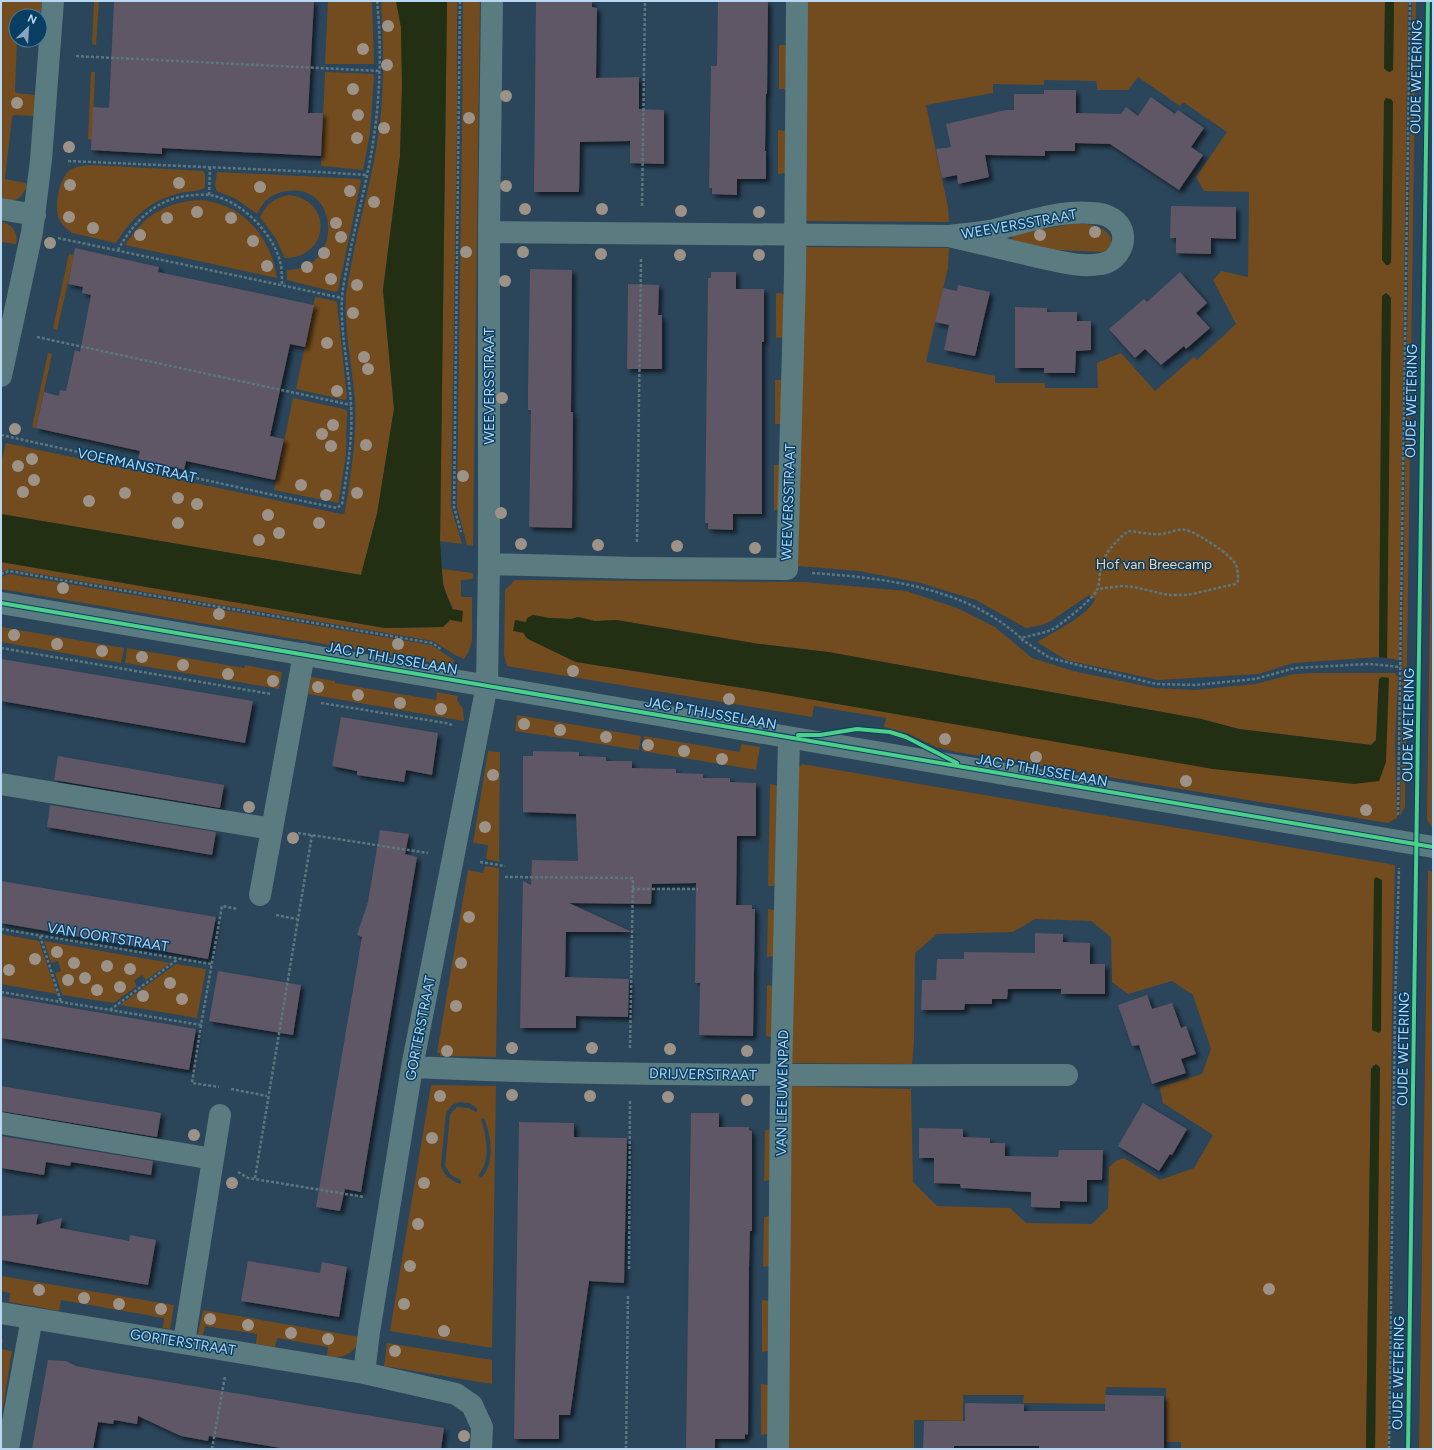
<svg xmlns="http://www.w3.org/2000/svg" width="1434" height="1450" font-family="Figtree,sans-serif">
<defs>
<filter id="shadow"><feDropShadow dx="3.5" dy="3.5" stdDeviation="2" flood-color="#0009"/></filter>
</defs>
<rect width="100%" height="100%" fill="#2b455a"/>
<!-- green -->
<path fill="#724c1e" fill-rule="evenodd" d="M1,1H42L40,16H16V40H17L15,91L16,93L36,95L34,116L14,115L12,117L5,179L25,183L27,186C21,200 15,201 1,202Z
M94,1H99L96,45L92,44Z
M328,1H372L374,64H325Z
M381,1H396L401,27L402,86L400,156L383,290L394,409L377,514L361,575L1,514V463L6,443L341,514H344L345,511C351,474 357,437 355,400C352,365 344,329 346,294C348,281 351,268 353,255C360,220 370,185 376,149C385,100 384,50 381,1Z
M447,1H457V123L451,507L462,544L440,541Z
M463,1H480L473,546L467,545L457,507L462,124Z
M805,1H1385L1384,68L1388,72L1393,70L1394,1H1408L1399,660L1387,658L1390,296L1386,293L1382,296L1379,657L1293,663L1259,674L1158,680L1066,660L1037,642C1051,634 1090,614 1095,599L1089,595L1051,621L1042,625L1026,628L976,600L921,583L859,571L798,566L803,247L949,248L948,268L926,362L995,376V383H1045V388H1098L1097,363L1121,353L1155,391L1194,357L1197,360L1236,324L1213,280L1221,271L1248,277L1249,192L1204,191L1196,177L1227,132L1183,102L1180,106L1138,77L1128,90H1098L1096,81L1044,80V85L993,84V93L926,105L948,207L949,222L803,221ZM1393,101L1391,262L1389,265Z
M1412,1H1416L1405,807L1400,816Z
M779,45H787L785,89H779Z
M91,72H95L92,140L88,139Z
M325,72L373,74L374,76L370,133L363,170L321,166Z
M778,130L785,131L786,173L778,174Z
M91,165L203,171L205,174V188C197,192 188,191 180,193C151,200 132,217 116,243L72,233C67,229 62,225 59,219C54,207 59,178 70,170C76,166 83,166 91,165Z
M217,172L360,179L361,181L338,291L335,292L287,280V270C343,270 341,183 287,191C272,193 264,200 257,214L236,199L217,191L215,186Z
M288,195C334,199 330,258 285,258L276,239L260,217C266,204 275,198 288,195Z
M202,200C244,205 271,237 277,278L125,245C144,215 167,201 202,200Z
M1,221C12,224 19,233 16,244L1,242Z
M1076,223C1090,224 1102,225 1111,237V246L1105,251L1101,252L1057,250L1011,240L1014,235Z
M69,254L74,255L57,330L53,328Z
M776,293H781L785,296L784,337L776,338Z
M315,297L335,301L337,303L347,398L345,400L296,389Z
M48,353L52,354L36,428L32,427Z
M775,380H782L780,424H775Z
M293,398L344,409L347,411L346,454L339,501L338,503L274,490Z
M1433,398V830L1427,819Z
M774,465H780L779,510H774Z
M1,562L385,628L443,627L453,607C445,595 442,582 442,569L473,573V579L461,580V597H472V640L469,651L464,659L455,655L433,641L9,569L1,572Z
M9,574L431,645L454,660L453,666L1,589V577Z
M515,580L805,582L906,591L957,608L995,627L1032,658L1073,671L1155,688L1195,690L1255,684L1294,674L1314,673H1395L1398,677L1395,743L1397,818L1388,823L956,752L936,747L907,733L884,727L886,718L814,706L812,717L507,666L504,655L505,590ZM533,615L549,618L571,619L578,617L595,621L616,620L759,644L828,652L1201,719L1239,729L1371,745L1376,740L1379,679L1382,677L1389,678L1379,781L756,690L576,662L530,640L524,634L516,620L526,622Z
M1,627L124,648L121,663L1,642Z
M127,648L244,668L245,665L282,672L279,689L125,663Z
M311,677L335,681V683L436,700L437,692L458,696L457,700L463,709L464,721L308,694Z
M517,715L641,736L639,750L515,731Z
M644,736L740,752L741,744L760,747L756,770L642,751Z
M488,751L500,752L499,862L486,859L488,845L473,843Z
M802,764L1395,865L1392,1003L1388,1449H1375L1380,1068L1378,1065H1373L1371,1069L1366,1449H1181V1442H1166V1388L1106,1387L1105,1404L1023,1403L1024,1395H963V1421L914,1420V1449H786L791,1086L911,1089L913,1182L937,1206L1010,1208L1026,1223L1092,1224L1108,1208L1109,1167L1116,1161L1124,1158L1160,1180L1194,1168L1213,1135L1163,1103L1160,1087L1202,1074L1211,1049L1193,995L1172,981L1128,994L1112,982L1111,937L1091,921L1035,919L1013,932L937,934L915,953L914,1042L912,1064L791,1063L799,767Z
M770,784L778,786L776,884L773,886H768Z
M485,866L499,868L496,1057L440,1056V1053H437L468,870L483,873Z
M1428,871L1433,872V1449H1419Z
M768,909L775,910L774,956L767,957Z
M1,934L39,941L57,994L1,984Z
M44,941L170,963L146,980L142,975L134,981L137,986L114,1003L62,995L55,973L61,971L58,961L51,963Z
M176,964L206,969L197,1018L120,1005Z
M767,985L774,986V1035L771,1037L766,1036Z
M431,1085L496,1086L492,1348L390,1331ZM459,1102L469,1103L478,1109L476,1112L469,1108L457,1107L451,1113L450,1116L445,1166L451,1175L461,1180V1184C452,1182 442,1174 441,1165L446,1113L452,1105ZM484,1118C491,1135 496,1164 481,1178L478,1175C492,1161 486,1135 481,1119Z
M765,1130H770V1180L764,1181Z
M769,1216V1266L763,1267L764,1217Z
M1,1276L174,1305L170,1329L163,1328L164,1318L61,1300L59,1311L9,1302L10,1293L1,1291Z
M762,1300L769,1301L768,1351L762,1352Z
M203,1310L360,1337C356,1353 343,1360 327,1356L328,1347L277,1338L275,1347L256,1344L257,1334L205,1326L203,1335L198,1334Z
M1,1339L3,1340L1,1349L12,1351L1,1419Z
M387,1343L492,1360V1384L384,1366Z
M761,1384L768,1385V1434L761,1435Z"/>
<!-- water -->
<path fill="#232f13" d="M396,1H447L440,541L443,585L452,609L463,611L462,622L450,620L443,627L385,628L1,562V514L361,575L377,514L394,409L383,290L400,156L402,86L401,27Z
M1385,1H1394L1393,70L1390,72L1387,71L1384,68Z
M1386,98L1391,99L1393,102L1391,262L1389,265H1386L1382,260L1384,101Z
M1386,293L1391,298L1387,658L1379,657L1382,296Z
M533,615L549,618L571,619L578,617L595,621L616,620L759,644L828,652L1201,719L1239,729L1371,745L1376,740L1379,679L1382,677L1389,678L1386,762L1379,781L1354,784L1213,769L756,690L576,662L528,639L525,636L524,633L513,631L515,620L526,622L527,618Z
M1376,877L1382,880L1381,1031L1379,1033L1372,1030L1374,879Z
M1376,1064L1380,1068L1375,1449H1366L1371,1069Z"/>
<!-- building -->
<path fill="#5f5666" filter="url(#shadow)" d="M114,1H314L308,113H323L321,156L162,148V154L91,150L93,107L109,108Z
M536,1H592V7L597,8L596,78L639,77V109L664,110V164L630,163V141L580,142L579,192H534Z
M718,1H768L767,94H766L765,151H766V179H737V195L712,194V188H709L711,66H717Z
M1044,90H1076V113L1121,114L1126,107L1138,116L1151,97L1175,114L1178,110L1204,128L1191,147L1203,155L1179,190L1110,144L1075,143V151H1045V156L985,155L989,177L958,184L957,175L942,178L936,149L951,147L946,124L1006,110H1014V94H1044Z
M1171,206L1236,207V239L1211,238V254L1176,253V238H1170Z
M75,248L159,267L158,272L314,305L305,347L290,344L270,436L284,439L275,480L186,461L184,470L138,459L140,451L36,428L44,392L59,396L60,390L66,391L75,350L80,352L91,295L82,293L83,287L68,284Z
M530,269L572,270L571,412H573L572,528L529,527L531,410H528V387Z
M711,272H736V289H764V342H762V514H733V530L708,529V523H705L708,278H711Z
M1180,272L1207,303L1196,313L1210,328L1186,349L1184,346L1161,365L1145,349L1135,358L1109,329L1144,299L1147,302Z
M628,284L659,285L658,315H662V369H627Z
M958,285L990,292L975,356L944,350L949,325L935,322L943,288L957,291Z
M1015,307L1047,308V312H1077V321H1091V350L1076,351L1075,373H1044V368H1015Z
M1,659L253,701L245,743L1,701Z
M341,717L438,733L432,775L406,770L404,782L357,775V771L332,766Z
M533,751L579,752V756L606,757V761H632V768L676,769V773L703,774V778H730V782L756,783V836H737L736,905H752V909H755L753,1036L699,1035L700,983H695L696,883L652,884L651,904L569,903L632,932H566L565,977L629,979L628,1017L576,1016V1028H520L523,881L531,885L532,860L578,861L576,814L523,812V756H533Z
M58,756L224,785L220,808L54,780Z
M50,805L216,832L212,855L47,827Z
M380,830L409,834L405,854L417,857L361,1192L345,1189L340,1211L316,1207L362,937L357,935L368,902Z
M1,881L216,917L208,959L1,923Z
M1035,933L1063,934V942L1090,943V964H1105V994H1061V989H1008L1007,999H992V1004H965L964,1010H921L922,980H936L937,959H964V952L1035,953Z
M218,971L301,985L293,1035L209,1021Z
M1147,995L1152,1009L1172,1003L1181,1028L1186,1026L1196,1054L1181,1059L1186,1073L1152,1084L1139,1045L1132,1046L1118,1005Z
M1,996L196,1029L189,1070L1,1038Z
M1,1086L161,1113L157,1137L1,1111Z
M1143,1103L1187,1129L1172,1155L1170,1154L1159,1171L1118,1146Z
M691,1113H719V1127H749V1130L752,1131V1231H750L749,1267L748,1435L745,1434V1439H715V1449H686Z
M519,1122L574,1123V1137L627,1138L624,1283L589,1281L570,1415H559V1439H514Z
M919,1128L963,1129V1137L990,1138V1143H1005V1156L1058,1157L1059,1150H1103L1102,1180H1087V1202L1060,1201V1208L1031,1207V1192L961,1188L960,1184L934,1183V1158H919Z
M1,1136L153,1161L151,1175L71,1162L70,1166L46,1162L44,1175L1,1168Z
M38,1214L36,1225L62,1218L60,1228L129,1241L130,1235L156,1240L148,1285L1,1260V1216Z
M248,1261L320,1273L322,1262L347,1267L339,1317L241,1301Z
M48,1360L66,1361L76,1366L97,1370L444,1428L441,1449H287L209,1436L208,1441L181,1436L138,1416L137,1424L114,1420L113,1424L98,1422L93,1449H32Z
M1105,1395L1164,1396V1449H1039V1446H954V1449H923L924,1421H965V1403L1024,1404V1411H1105Z"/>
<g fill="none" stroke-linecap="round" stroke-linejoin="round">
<!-- path -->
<path stroke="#5b777f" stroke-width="2.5" stroke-dasharray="3 2" stroke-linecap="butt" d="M460,1L454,507L461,532
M76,56L379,71
M68,161L319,172L367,175
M209,195L210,167
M642,206L645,1
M58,238L342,298
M118,250C129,230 145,210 167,201C179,196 196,194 209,195C239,199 270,230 279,258C282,267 282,276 282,285
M37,337L351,405
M1,435L273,495L337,508L342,504C347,471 353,438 351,405C349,369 340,333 342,297C343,285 346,273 348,261C354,232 361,204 367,175C379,121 383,57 377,1
M637,542L641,259
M812,573C885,578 965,587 1021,638L1046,632L1053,629C1063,623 1093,599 1097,590C1100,584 1099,575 1101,568C1104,553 1116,541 1128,531C1139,532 1151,535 1162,534C1170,533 1178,528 1186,530C1196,532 1233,556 1236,565C1238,570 1238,576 1238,581L1235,584L1188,595H1168L1134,587L1123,586L1097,589
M1,574L9,571L432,643L442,650
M1021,639L1050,658L1156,684L1196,685L1255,679L1295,668L1369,664L1401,667
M1,648L271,694
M321,703L446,723L452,725
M1398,815L1410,1
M298,833L428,853
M480,862L505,866
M505,877L633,878L630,1048
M632,889H698
M276,915L297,919
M1,929L211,964
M40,936L61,1002
M1,992L201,1025L222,906L238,909
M110,1010L178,959
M201,1025L192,1083L219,1087
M231,1089L267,1096
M238,1172L248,1178L364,1197
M255,1178L312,835
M629,1269L630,1101
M212,1449L225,1376
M626,1449L628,1294
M1389,1449L1395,1006L1399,868"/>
<!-- minor -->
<path stroke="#5a7b80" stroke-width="22" d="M1,209L35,215
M489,232L949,236C964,234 979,233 994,230C1026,222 1060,210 1092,213C1100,213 1107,215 1113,219C1132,232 1122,261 1101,264C1080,268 1058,261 1038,257C1008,250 978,243 949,236
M1,376L32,232L41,160L53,1
M489,564L636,568L787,569L795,275L797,1
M1,603C478,684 956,766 1433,847
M1,784L272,829
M260,895L304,654
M412,1067C630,1077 849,1075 1067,1075
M1,1123L213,1159
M1,1313L364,1373L456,1394L472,1405L482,1427L481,1449
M184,1342L220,1115
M364,1373L369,1332L412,1067L487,685L489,564V232L492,1
M8,1449L32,1318
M778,1449L781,1076L789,738"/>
<!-- cycleway casing -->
<g stroke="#083e62" stroke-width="6">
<path id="cycleway" d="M1,603C478,684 956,766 1433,847
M798,735H820L857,729L890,732L906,737L957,763
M1408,1449L1428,1"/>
</g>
<!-- cycleway -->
<use href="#cycleway" stroke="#4dcf88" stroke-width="4"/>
</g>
<!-- trees -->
<g fill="#9c9287">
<circle cx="388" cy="26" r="6"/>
<circle cx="363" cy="49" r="6"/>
<circle cx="387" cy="65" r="6"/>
<circle cx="353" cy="89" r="6"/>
<circle cx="506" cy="96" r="6"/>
<circle cx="17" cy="103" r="6"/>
<circle cx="358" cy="115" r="6"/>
<circle cx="469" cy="118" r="6"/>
<circle cx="384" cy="128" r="6"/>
<circle cx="357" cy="138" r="6"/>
<circle cx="69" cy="147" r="6"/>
<circle cx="179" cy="183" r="6"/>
<circle cx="70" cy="185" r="6"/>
<circle cx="506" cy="186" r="6"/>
<circle cx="260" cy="187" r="6"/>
<circle cx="350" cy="191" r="6"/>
<circle cx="374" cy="202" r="6"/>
<circle cx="525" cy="209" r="6"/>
<circle cx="602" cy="209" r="6"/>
<circle cx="681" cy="211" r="6"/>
<circle cx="197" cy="212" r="6"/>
<circle cx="759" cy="212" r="6"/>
<circle cx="69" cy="217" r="6"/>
<circle cx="167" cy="218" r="6"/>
<circle cx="231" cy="218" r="6"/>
<circle cx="336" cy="223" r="6"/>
<circle cx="93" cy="228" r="6"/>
<circle cx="1095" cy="232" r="6"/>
<circle cx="140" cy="235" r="6"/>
<circle cx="1040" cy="235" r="6"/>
<circle cx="341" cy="237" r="6"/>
<circle cx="253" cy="241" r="6"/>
<circle cx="50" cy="243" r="6"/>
<circle cx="466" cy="252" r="6"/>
<circle cx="523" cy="252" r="6"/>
<circle cx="324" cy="253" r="6"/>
<circle cx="601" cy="254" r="6"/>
<circle cx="680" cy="255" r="6"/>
<circle cx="759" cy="255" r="6"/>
<circle cx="267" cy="266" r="6"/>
<circle cx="307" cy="267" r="6"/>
<circle cx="331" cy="279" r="6"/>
<circle cx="505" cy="281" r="6"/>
<circle cx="357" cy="285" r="6"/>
<circle cx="353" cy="313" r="6"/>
<circle cx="327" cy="343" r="6"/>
<circle cx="364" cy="357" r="6"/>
<circle cx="368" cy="369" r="6"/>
<circle cx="337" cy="391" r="6"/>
<circle cx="502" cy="398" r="6"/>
<circle cx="333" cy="425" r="6"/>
<circle cx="15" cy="429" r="6"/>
<circle cx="322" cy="434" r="6"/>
<circle cx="366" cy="445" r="6"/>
<circle cx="331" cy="446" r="6"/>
<circle cx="32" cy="459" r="6"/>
<circle cx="18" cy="466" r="6"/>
<circle cx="463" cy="476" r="6"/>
<circle cx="34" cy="480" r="6"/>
<circle cx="301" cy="485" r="6"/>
<circle cx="23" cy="492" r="6"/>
<circle cx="125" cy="493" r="6"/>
<circle cx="357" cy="493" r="6"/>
<circle cx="326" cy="495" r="6"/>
<circle cx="178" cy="498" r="6"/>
<circle cx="89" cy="501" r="6"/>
<circle cx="197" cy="504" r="6"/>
<circle cx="501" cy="513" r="6"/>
<circle cx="268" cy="515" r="6"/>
<circle cx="178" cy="523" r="6"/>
<circle cx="319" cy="523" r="6"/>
<circle cx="279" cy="533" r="6"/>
<circle cx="259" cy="540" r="6"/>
<circle cx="521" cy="544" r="6"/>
<circle cx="598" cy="545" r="6"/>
<circle cx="677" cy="546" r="6"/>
<circle cx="755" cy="548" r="6"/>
<circle cx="63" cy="588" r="6"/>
<circle cx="219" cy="614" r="6"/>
<circle cx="14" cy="635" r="6"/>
<circle cx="57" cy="644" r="6"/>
<circle cx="398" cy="644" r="6"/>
<circle cx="102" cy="651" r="6"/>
<circle cx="142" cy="657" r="6"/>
<circle cx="183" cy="665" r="6"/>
<circle cx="573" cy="671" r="6"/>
<circle cx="228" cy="674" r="6"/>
<circle cx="273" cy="681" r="6"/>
<circle cx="318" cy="687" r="6"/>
<circle cx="358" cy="695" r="6"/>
<circle cx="729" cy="699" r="6"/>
<circle cx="400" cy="703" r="6"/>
<circle cx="441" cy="709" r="6"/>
<circle cx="524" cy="724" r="6"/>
<circle cx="560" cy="730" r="6"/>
<circle cx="606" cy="737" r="6"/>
<circle cx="945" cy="739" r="6"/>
<circle cx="648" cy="745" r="6"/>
<circle cx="684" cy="751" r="6"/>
<circle cx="1036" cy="757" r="6"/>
<circle cx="722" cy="759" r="6"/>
<circle cx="493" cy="775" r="6"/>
<circle cx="1186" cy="781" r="6"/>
<circle cx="249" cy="807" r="6"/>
<circle cx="1366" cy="810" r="6"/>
<circle cx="485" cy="827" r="6"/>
<circle cx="293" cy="838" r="6"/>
<circle cx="469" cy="917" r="6"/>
<circle cx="57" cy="952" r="6"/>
<circle cx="35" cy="959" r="6"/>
<circle cx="74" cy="963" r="6"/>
<circle cx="461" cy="963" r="6"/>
<circle cx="107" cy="966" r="6"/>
<circle cx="130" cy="969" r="6"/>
<circle cx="9" cy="970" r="6"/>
<circle cx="85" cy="978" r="6"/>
<circle cx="68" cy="980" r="6"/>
<circle cx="170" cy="983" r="6"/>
<circle cx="120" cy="987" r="6"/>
<circle cx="97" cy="990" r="6"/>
<circle cx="143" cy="996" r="6"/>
<circle cx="182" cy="999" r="6"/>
<circle cx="456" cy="1006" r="6"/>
<circle cx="512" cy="1048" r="6"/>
<circle cx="592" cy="1048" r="6"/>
<circle cx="670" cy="1049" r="6"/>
<circle cx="447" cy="1051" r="6"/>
<circle cx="747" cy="1051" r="6"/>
<circle cx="512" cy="1095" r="6"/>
<circle cx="440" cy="1096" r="6"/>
<circle cx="590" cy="1096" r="6"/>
<circle cx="668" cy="1097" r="6"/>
<circle cx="747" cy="1100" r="6"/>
<circle cx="194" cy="1135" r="6"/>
<circle cx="432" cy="1138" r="6"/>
<circle cx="232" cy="1183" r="6"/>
<circle cx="424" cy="1183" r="6"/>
<circle cx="418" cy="1224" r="6"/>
<circle cx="410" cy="1266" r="6"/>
<circle cx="1269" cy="1289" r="6"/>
<circle cx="39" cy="1290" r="6"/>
<circle cx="84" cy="1298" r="6"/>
<circle cx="119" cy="1304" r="6"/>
<circle cx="404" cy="1304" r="6"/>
<circle cx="161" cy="1309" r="6"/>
<circle cx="210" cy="1319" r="6"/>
<circle cx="248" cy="1325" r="6"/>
<circle cx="444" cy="1331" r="6"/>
<circle cx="291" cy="1333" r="6"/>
<circle cx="328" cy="1339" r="6"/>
<circle cx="395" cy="1351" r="6"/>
<circle cx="464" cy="1436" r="6"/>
</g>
<g text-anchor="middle" stroke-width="3" stroke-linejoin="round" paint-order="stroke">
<!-- street labels -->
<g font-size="14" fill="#b7d7f3" stroke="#083e62">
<text transform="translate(1416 77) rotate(-89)" y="5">OUDE WETERING</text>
<text transform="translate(1019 224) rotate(-10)" y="5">WEEVERSSTRAAT</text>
<text transform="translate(489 386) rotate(-90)" y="5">WEEVERSSTRAAT</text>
<text transform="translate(1411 401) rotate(-89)" y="5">OUDE WETERING</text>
<text transform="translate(137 465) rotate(12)" y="5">VOERMANSTRAAT</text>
<text transform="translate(788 502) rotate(-88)" y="5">WEEVERSSTRAAT</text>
<text transform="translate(392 658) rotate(10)" y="5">JAC P THIJSSELAAN</text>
<text transform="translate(711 713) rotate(10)" y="5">JAC P THIJSSELAAN</text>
<text transform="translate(1408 725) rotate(-89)" y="5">OUDE WETERING</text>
<text transform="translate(1042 770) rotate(10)" y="5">JAC P THIJSSELAAN</text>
<text transform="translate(108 937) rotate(9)" y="5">VAN OORTSTRAAT</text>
<text transform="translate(420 1028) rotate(-79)" y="5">GORTERSTRAAT</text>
<text transform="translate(1403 1049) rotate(-89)" y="5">OUDE WETERING</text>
<text transform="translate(703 1074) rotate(1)" y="5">DRIJVERSTRAAT</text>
<text transform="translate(782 1093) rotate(-89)" y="5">VAN LEEUWENPAD</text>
<text transform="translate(183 1342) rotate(9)" y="5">GORTERSTRAAT</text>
<text transform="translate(1398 1373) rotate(-89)" y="5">OUDE WETERING</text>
</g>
<!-- park labels -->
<g font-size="14" fill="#f9d1ac" stroke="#083e62">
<text x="1154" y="569">Hof van Breecamp</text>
</g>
</g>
<!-- border -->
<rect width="1434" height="1450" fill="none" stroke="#b7d7f3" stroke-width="4"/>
<!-- north arrow -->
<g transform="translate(28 28) rotate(25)"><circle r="19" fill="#083e62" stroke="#4e7b9c"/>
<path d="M0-3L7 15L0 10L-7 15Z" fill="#86a4bd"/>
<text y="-6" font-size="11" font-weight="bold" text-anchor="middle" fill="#b7d7f3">N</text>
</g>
</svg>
